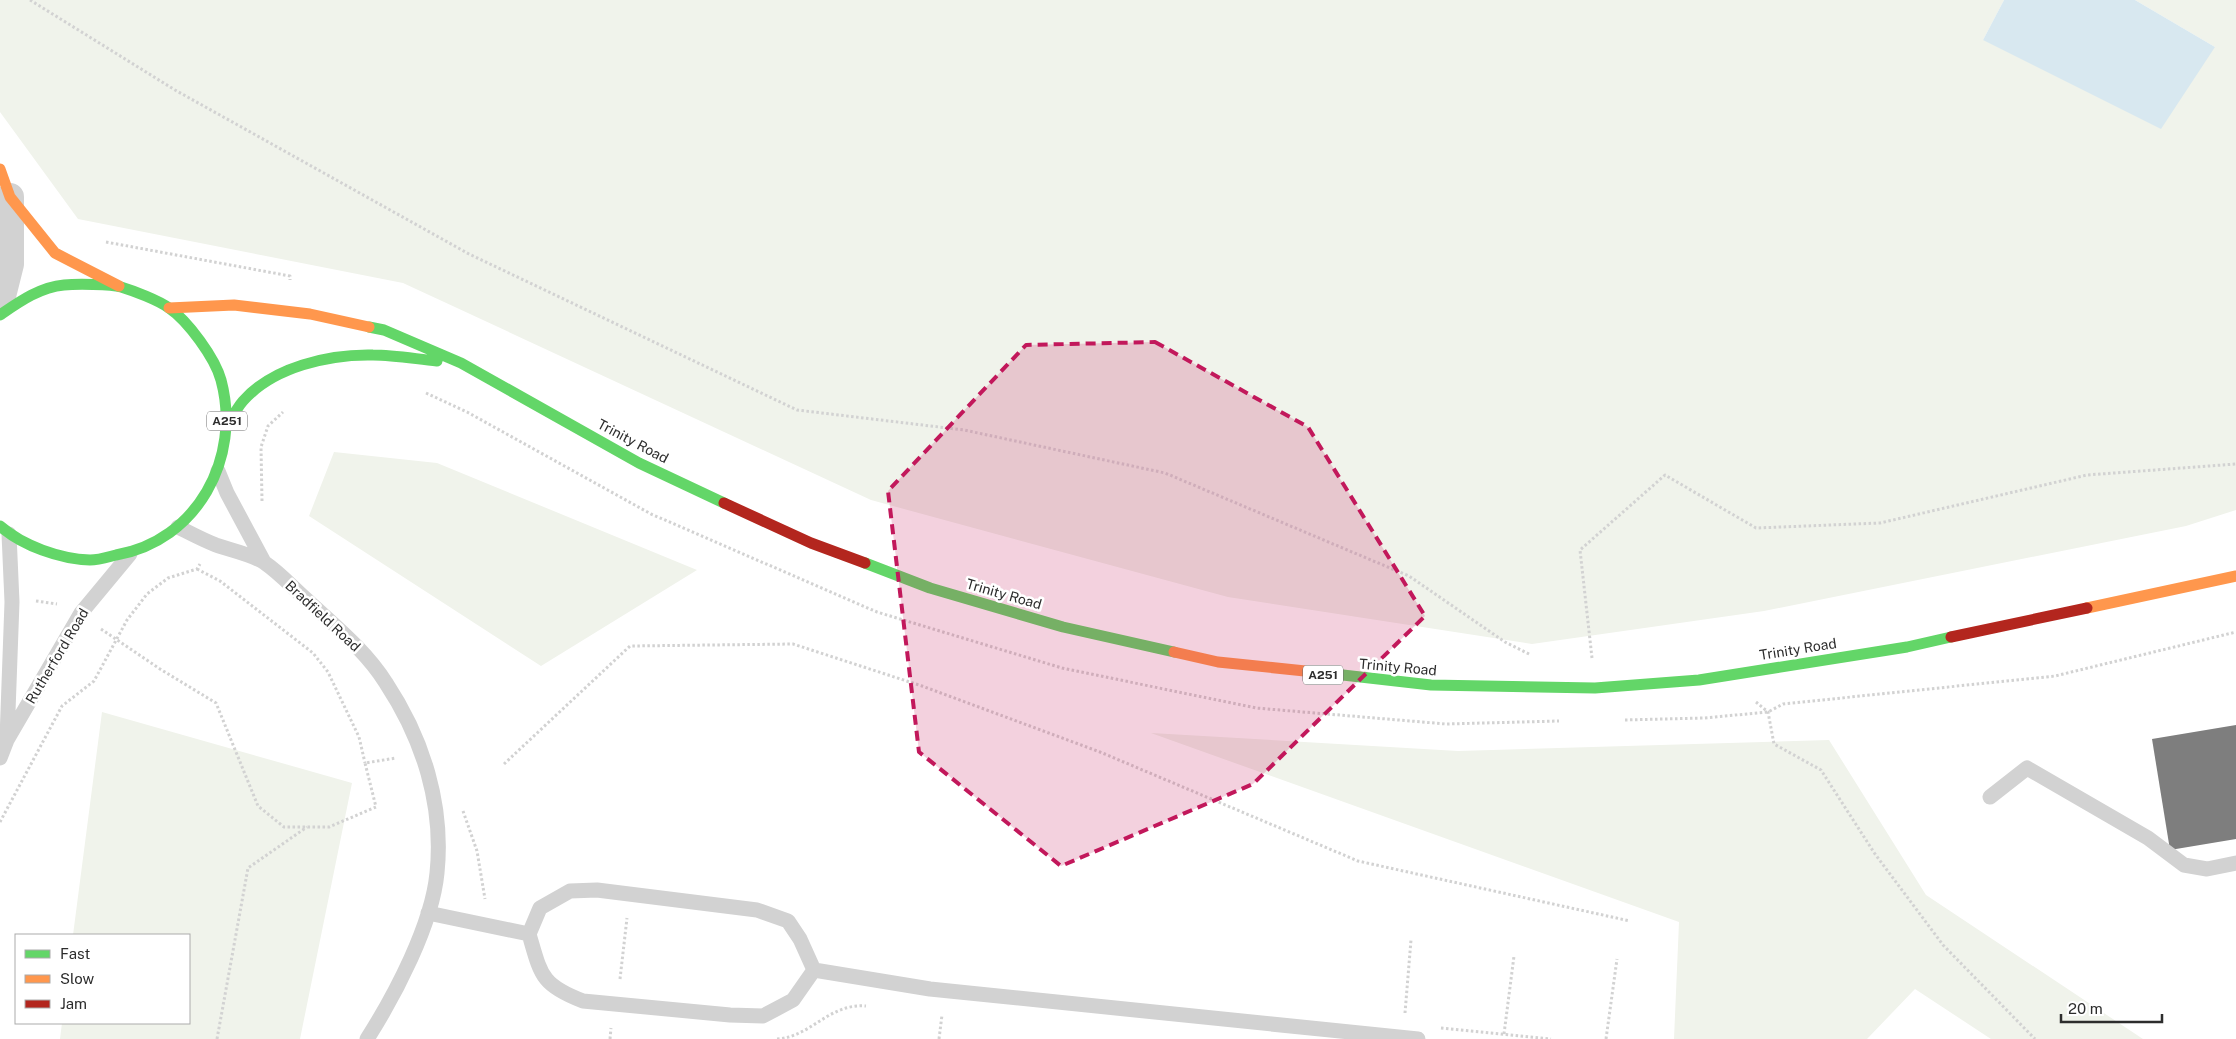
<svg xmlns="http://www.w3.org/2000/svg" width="2236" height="1039" font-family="'Public Sans',sans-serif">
<rect width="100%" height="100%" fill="#fff"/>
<!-- green -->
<path fill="#f0f3eb" d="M0,0H2004L1983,40L2215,47L2135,0H2236V510L2186,526L1764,611L1532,644L1228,597L871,500L403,283L78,219L0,112Z
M334,452L437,463L697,570L541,666L309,516Z
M102,712L352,783L300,1039H60L62,1023H189V935H73Z
M1151,733L1458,751L1829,740L1926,895L2143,1039H1991L1915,989L1867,1039H1674L1679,922Z"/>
<!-- water -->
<path fill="#d8e8f0" d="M2004,0H2135L2215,47L2161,129L1983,40Z"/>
<!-- building -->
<path fill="#7e7e7e" d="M2236,725V839L2170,850L2152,739Z"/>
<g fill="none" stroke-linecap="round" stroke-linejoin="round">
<!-- path -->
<path stroke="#d2d2d2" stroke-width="3" stroke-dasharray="2.5 2.5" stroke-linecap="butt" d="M30,0L175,90L469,254L797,410L964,430L1165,473L1409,576L1505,642L1531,655
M106,242L290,276V280
M426,393L467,412L651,514L877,612L1062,668L1256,708L1446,724L1559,721
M262,501L261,447L268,426L283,412
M197,569L220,581L313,653L328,672L359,737L365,763
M36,601L57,604
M101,629L160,669L216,703L258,806L284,827H329L376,807L365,763L396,758
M1592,658L1580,550L1665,475L1756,528L1880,523L2087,475L2236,464
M1756,702L1768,712L1774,744L1821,770L1875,854L1943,945L2035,1039
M1625,720L1704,718L1768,712L1783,704L2055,676L2236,632
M504,764L630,646L793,644L922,686L1100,752L1358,861L1630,921
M463,811L477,851L485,899
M0,822L62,706L94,681L127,620L147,594L168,578L197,569L200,564
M620,979L627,918
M1405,1013L1411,940
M1441,1028L1551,1039
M1504,1034L1514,956
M217,1039L248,868L307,827
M610,1039L611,1028
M777,1039C811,1037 829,1003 866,1006
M939,1039L942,1015
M1606,1039L1617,959"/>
<!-- lane -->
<path stroke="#d2d2d2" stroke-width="15" d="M218,471L227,493L264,562
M178,527C190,533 203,540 216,545C230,550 254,555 265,563C281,574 294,589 308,601C335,626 366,651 386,683C423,739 444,805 437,873C432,925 395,995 367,1039
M7,739L12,602L9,534
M0,758L7,740L81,613L130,554
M1990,797L2027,768L2148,838L2184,865L2207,869L2236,863
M597,890L757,910L788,921L800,939L814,970L793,1000L763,1016L730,1015L583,1001C541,985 541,975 529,934L540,908L570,891Z
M428,913L529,934
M814,970L930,989L1418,1039"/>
<!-- street -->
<path stroke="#d2d2d2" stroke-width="28" d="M0,304L10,264V197"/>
<!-- fast -->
<path stroke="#63d668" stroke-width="11" d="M0,315C19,302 40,287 64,285C75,284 111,284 121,287C134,291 158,300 169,308C188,321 215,358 221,380C242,458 197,541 116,555C108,557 99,560 90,560C60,559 23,546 0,526
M369,327L384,330L461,363L639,463L724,503
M227,427C232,418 236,409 243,401C273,367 329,354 373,355C394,355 416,359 437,361
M865,563L930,588L1063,627L1174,652
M1334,674L1431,685L1595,688L1699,680L1907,647L1951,637"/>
<!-- slow -->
<path stroke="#ff974d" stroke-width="11" d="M0,169L10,197L55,253L119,286
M169,308L234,305L310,314L369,327
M2087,608L2236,576
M1174,652L1218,662L1334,674"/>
<!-- jam -->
<path stroke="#b3261e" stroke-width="11" d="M724,503L811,543L865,563
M1951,637L2087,608"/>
</g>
<!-- marked area -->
<path fill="#c2185b" fill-opacity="0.2" stroke="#c2185b" stroke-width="4" stroke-dasharray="10 6" stroke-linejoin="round" d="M1155,342L1308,427L1425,616L1253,784L1061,866L919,752L888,491L1026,345Z"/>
<g text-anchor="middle" stroke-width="5" stroke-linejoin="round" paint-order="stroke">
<!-- shield labels -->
<g fill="#fff" stroke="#6c6c6c" stroke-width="1">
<rect x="207" y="411.5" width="40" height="19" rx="4"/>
<rect x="1303" y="665.5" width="40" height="19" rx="4"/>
</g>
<g font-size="12" font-weight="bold" fill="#2d2d2d">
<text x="227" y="425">A251</text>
<text x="1323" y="679">A251</text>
</g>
<!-- street labels -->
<g font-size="14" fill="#2d2d2d" stroke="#fff">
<text transform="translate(633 441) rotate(28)" y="5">Trinity Road</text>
<text transform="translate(1004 594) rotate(16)" y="5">Trinity Road</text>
<text transform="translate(323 616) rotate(43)" y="5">Bradfield Road</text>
<text transform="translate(1798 649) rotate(-9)" y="5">Trinity Road</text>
<text transform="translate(57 656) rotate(-59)" y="5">Rutherford Road</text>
<text transform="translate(1398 667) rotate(5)" y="5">Trinity Road</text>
</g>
</g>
<!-- legend -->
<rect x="15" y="934" width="175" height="90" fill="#ffffff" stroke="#ababab"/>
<rect x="25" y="950" width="25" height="8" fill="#63d668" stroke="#ababab"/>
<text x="60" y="959" font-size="15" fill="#2d2d2d">Fast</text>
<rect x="25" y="975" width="25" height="8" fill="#ff974d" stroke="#ababab"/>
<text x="60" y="984" font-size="15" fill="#2d2d2d">Slow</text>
<rect x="25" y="1000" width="25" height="8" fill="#b3261e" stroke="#ababab"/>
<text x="60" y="1009" font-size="15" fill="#2d2d2d">Jam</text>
<!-- scale -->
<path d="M2061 1014v8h101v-8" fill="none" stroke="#2d2d2d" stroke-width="2.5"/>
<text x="2068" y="1014" font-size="15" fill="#2d2d2d" stroke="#ffffff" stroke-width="4" paint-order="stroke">20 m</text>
</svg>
